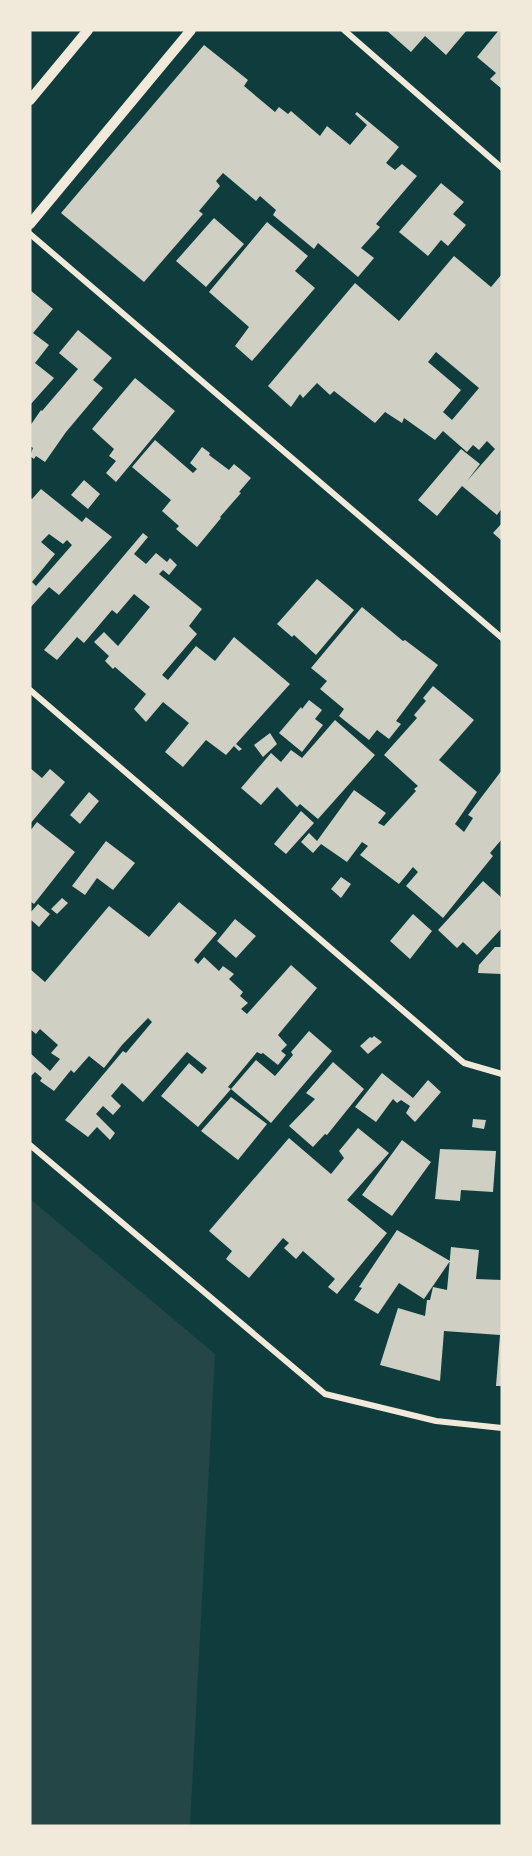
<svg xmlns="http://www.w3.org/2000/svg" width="532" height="1856" font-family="'Noto Sans',sans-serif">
<rect width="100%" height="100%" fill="#0f3d3e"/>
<!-- green -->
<path fill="#244646" d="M30,1199L215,1354L190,1826H30Z"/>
<!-- building -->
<path fill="#cfcfc3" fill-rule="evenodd" d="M386,30H467L446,55L425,36L411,52Z
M499,30H502V89L490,79L496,73L477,57Z
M204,45L248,80L244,86L275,112L279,107L288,114L291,111L320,136L327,126L350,145L367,125L355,114L357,112L399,147L386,163L395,170L402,164L417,176L376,224L380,227L361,248L374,258L358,277L318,243L314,249L273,215L276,210L260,196L256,201L223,173L216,181L220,186L199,211L203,214L144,282L61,213Z
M441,183L464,202L453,214L466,225L448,246L441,240L428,256L399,232Z
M214,218L244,244L206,287L176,261Z
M267,222L308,256L295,271L315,288L252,361L235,346L249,327L209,292Z
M454,256L491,287L502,274V508L497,515L462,486L437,516L418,500L461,449L480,464L467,481L495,449L487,441L479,450L473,445L467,452L443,431L435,440L404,418L402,423L385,412L375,423L334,391L330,395L317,383L303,398L300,394L291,407L268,386L355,283L399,321ZM436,352L479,388L452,420L443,412L461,390L428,362Z
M30,290L53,309L33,333L49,345L35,363L54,378L30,405Z
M78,330L112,358L93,380L103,388L66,432L45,462L36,456L34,459L30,456L33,448L30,446V426L41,410L42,411L78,369L59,353Z
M135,378L175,411L116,482L106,473L116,461L109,456L114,449L92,429Z
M155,440L193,473L197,469L190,463L202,447L210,453L209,455L229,470L234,464L251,478L239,492L241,493L220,517L221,518L197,547L176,529L179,526L162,511L171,500L132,467Z
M84,480L100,494L88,509L71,495Z
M41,489L82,522L86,517L112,537L59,595L49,587L30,608V498L32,499ZM49,534L63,544L67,540L72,545L36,586L32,582L55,554L41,542Z
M502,523V541L493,533Z
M143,533L148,537L134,554L146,564L156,553L167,562L170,558L177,565L169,575L163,570L159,574L202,609L189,626L197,634L162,675L168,680L196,646L215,661L234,637L290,684L236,744L242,749L239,751L234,746L226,755L206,740L183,767L165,752L189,723L163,702L146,722L134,709L146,694L115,667L113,669L105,661L109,656L94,642L104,632L118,646L150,607L134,594L117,614L112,610L84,643L77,637L57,660L44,650Z
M317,579L354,610L316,655L294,635L292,637L277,624Z
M362,607L403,641L405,640L438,665L396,721L401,724L389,739L377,730L369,740L339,716L344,709L320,689L327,681L311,668Z
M433,686L474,720L439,760L477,792L455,824L464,832L473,818L468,815L502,770V839L490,853L493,856L443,918L406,886L418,872L413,867L399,884L360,855L368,846L362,842L347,862L321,844L313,853L301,842L309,833L317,841L354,790L386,813L378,823L384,826L416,791L414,789L418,786L384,755L417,718L414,715L426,701L423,698Z
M309,700L322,710L315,719L323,725L302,752L279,733L301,707L302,709Z
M335,720L375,755L318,819L300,804L297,807L277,787L261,805L241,788L271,753L281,762L291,750L302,758Z
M270,733L277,744L263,757L254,745Z
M30,768L42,778L50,769L65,782L30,824Z
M89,792L99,801L80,824L70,815Z
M301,811L314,823L286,854L274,844Z
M37,822L75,852L34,904L30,901V831Z
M106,841L135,863L113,890L97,878L85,895L72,886Z
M341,877L351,884L341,898L331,889Z
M483,881L502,898V928L477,955L463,942L457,948L438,930Z
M62,898L68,903L57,914L51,909Z
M179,902L217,933L194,960L198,964L204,957L219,971L223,966L234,974L229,979L243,992L240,996L248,1003L241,1009L247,1014L291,965L317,988L278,1035L287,1045L281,1051L286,1055L278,1065L263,1053L261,1054L257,1052L228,1087L231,1089L198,1127L161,1096L189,1063L202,1074L207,1068L187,1052L143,1102L122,1083L111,1096L121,1106L113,1115L103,1106L96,1114L115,1133L110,1140L97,1127L88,1137L65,1120L123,1051L126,1053L152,1022L148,1018L122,1045L104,1068L89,1056L74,1073L71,1070L54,1091L40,1081L42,1078L35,1072L30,1077V1053L50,1071L60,1059L51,1053L58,1045L40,1029L36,1034L30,1029V969L45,982L109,906L149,937Z
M38,904L50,914L39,927L30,919V913Z
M413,914L432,931L410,959L390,941Z
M235,919L256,936L236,958L217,941Z
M495,947H502V974L478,973L479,965Z
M309,1031L332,1051L271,1123L231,1089L256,1060L275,1076L293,1055L291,1052Z
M374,1036L382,1042L368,1054L360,1046L370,1037L372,1038Z
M333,1062L364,1089L327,1135L325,1134L313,1147L289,1126L315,1099L306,1093Z
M382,1073L413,1098L428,1080L441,1092L415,1122L406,1113L410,1106L401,1100L397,1103L393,1099L376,1122L355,1107Z
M231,1097L267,1124L238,1160L201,1131Z
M473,1119L486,1120L484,1129L472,1127Z
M358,1128L389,1153L347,1200L387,1233L337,1294L328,1287L335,1279L303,1251L296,1259L284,1248L289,1243L283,1238L249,1278L226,1259L232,1251L209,1231L289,1138L331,1174L344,1158L339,1151Z
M402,1140L431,1162L392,1216L362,1195Z
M440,1149L496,1151L493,1192L461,1190L460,1201L435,1199Z
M397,1230L450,1261L424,1299L399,1283L378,1314L354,1300L362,1288L359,1287Z
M451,1247L479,1250L476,1279L502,1280V1386H496L500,1335L444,1331L440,1381L380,1365L398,1308L425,1316L427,1300H430L433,1287L447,1290Z"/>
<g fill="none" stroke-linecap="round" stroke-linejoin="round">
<!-- minor -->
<path stroke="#f1e9da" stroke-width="6" d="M344,30L502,168
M30,234L502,638
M30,690L464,1063L502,1074
M30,1145L325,1394L436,1421L502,1428"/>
<!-- tertiary -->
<path stroke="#f1e9da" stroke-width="10" d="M30,100L88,30
M30,224L191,30"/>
</g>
<!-- border -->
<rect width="532" height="1856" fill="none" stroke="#f1e9da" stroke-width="63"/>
</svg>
